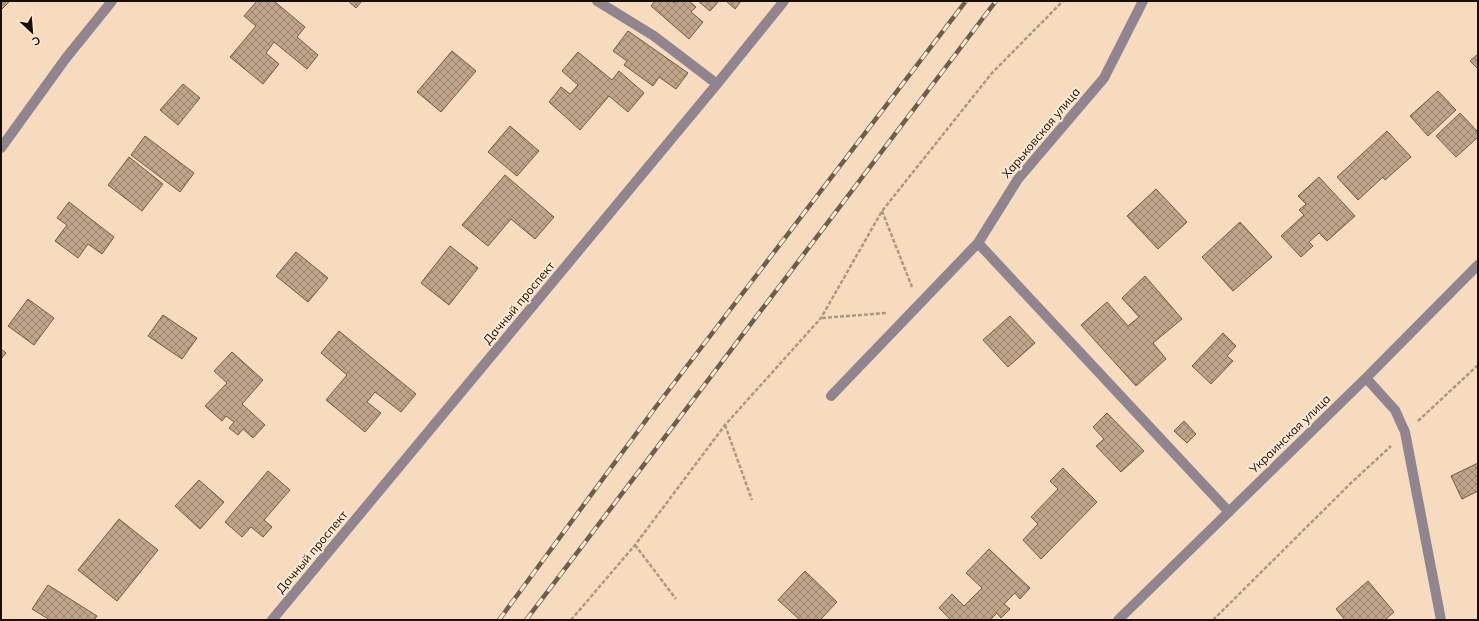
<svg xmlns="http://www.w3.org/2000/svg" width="1479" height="621" font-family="Mulish,sans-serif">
<defs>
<pattern id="building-cross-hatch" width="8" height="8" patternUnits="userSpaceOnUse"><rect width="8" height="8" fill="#bea58a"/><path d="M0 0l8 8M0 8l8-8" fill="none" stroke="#99856f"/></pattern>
</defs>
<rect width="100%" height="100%" fill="#f6dbbf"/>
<!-- building -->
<path fill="url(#building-cross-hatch)" stroke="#715b42" d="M1,1H10L1,10Z
M257,1H274L305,27L297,37L318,55L307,69L274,42L266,53L279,64L263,84L230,57L256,26L244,16Z
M348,1H362L356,8Z
M655,1H672L674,3L675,1H689L696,7L691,12L703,22L689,39L651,6Z
M698,1H719L710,11Z
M726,1H741L735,9Z
M628,31L688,73L676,89L659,77L653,86L624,65L627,61L613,51Z
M452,51L476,71L441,112L417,92Z
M578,52L612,80L619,71L644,93L628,112L609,96L580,130L549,102L561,87L570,94L578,85L562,71Z
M1478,54V69L1470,61Z
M183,84L200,98L178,125L160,110Z
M1438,91L1456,110L1428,136L1410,116Z
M1460,113L1478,132V137L1456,157L1436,136Z
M510,126L539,151L517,176L488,152Z
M1387,131L1411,157L1385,180L1383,177L1358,200L1337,177Z
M145,136L194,173L180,192L131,155Z
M129,157L163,184L142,211L108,185Z
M505,175L554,217L535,239L511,219L488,246L462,225Z
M1319,177L1355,216L1327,241L1319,233L1309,242L1313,246L1301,257L1281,236L1304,215L1299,210L1306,204L1298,196Z
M1156,189L1187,222L1158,249L1127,216Z
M69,202L114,237L102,254L88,244L78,258L55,241L67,225L57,218Z
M1240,222L1272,257L1233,291L1202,257Z
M450,246L478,268L449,305L421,283Z
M296,252L328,278L308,302L276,276Z
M1145,276L1182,319L1153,343L1166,359L1136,386L1081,325L1107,302L1128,326L1139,317L1122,298Z
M28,299L54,318L34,345L8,326Z
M163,315L197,338L182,359L148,336Z
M1010,316L1035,343L1008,367L983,340Z
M339,331L416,394L401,412L375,392L367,402L381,413L365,432L326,400L347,375L321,353Z
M1223,333L1236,346L1227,356L1233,361L1211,384L1192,366Z
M1,349L6,353L1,359Z
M232,352L263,380L242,404L265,425L253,438L243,429L238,435L229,428L234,422L226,416L222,421L205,406L227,383L214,371Z
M1107,413L1144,451L1121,472L1096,446L1104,439L1093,427Z
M1184,421L1196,434L1187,443L1174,431Z
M1478,463V491L1462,499L1451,476Z
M1063,468L1097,502L1041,559L1023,540L1038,524L1031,517L1058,489L1050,481Z
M268,471L290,490L264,520L272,527L263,537L251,527L242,537L225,522Z
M199,480L224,502L200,529L175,506Z
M119,519L158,550L117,601L78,570Z
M989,549L1030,588L1020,599L1015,593L1004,604L1010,609L1001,618L997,613L990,620H951L939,608L952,594L964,606L982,588L966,573Z
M805,571L837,602L820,620H800L778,600Z
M1368,581L1394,612L1385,620H1345L1336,609Z
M48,585L97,616L94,620H50L32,609Z"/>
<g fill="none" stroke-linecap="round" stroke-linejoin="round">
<!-- path -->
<path stroke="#ac9781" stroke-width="2.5" stroke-dasharray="4 2" stroke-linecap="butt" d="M882,211L912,287
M822,318L886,313
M1418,421L1478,365
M725,425L752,500
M635,545L676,599
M571,620L635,545L725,425L821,318L882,211L992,73L1063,1
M1213,620L1351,483L1391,446"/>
<!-- minor -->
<path stroke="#90848f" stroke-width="10" d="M597,1L654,36L717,84
M1,148L66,58L112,1
M978,243L1229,512
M1366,378L1395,410L1405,432L1441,620
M831,396L978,243L1018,179L1104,78L1143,1
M272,620L717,84L784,1
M1118,620L1366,378L1478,265"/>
<!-- rail casing -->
<g stroke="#6d5d4c" stroke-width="4.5">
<path id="rail" d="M499,620L655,408L966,1
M526,620L996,1"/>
</g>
<!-- rail -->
<use href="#rail" stroke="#ffe9d3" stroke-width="3" stroke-dasharray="9" stroke-linecap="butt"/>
</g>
<g text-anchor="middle" stroke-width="4" stroke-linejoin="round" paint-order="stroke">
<!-- street labels -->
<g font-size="12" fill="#170f05" stroke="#ffe9d3">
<text transform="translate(1041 133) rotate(-50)" y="4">Харьковская улица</text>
<text transform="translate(519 303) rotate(-50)" y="4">Дачный проспект</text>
<text transform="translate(1290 434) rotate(-44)" y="4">Украинская улица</text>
<text transform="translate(312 552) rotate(-50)" y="4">Дачный проспект</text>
</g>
</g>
<!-- border -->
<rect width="1479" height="621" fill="none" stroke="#170f05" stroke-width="4"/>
<!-- north arrow -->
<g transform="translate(32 32) rotate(154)" stroke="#ffe9d3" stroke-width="3" paint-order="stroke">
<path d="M0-3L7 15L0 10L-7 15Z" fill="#170f05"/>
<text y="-6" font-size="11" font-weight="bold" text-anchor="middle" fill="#170f05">С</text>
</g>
</svg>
